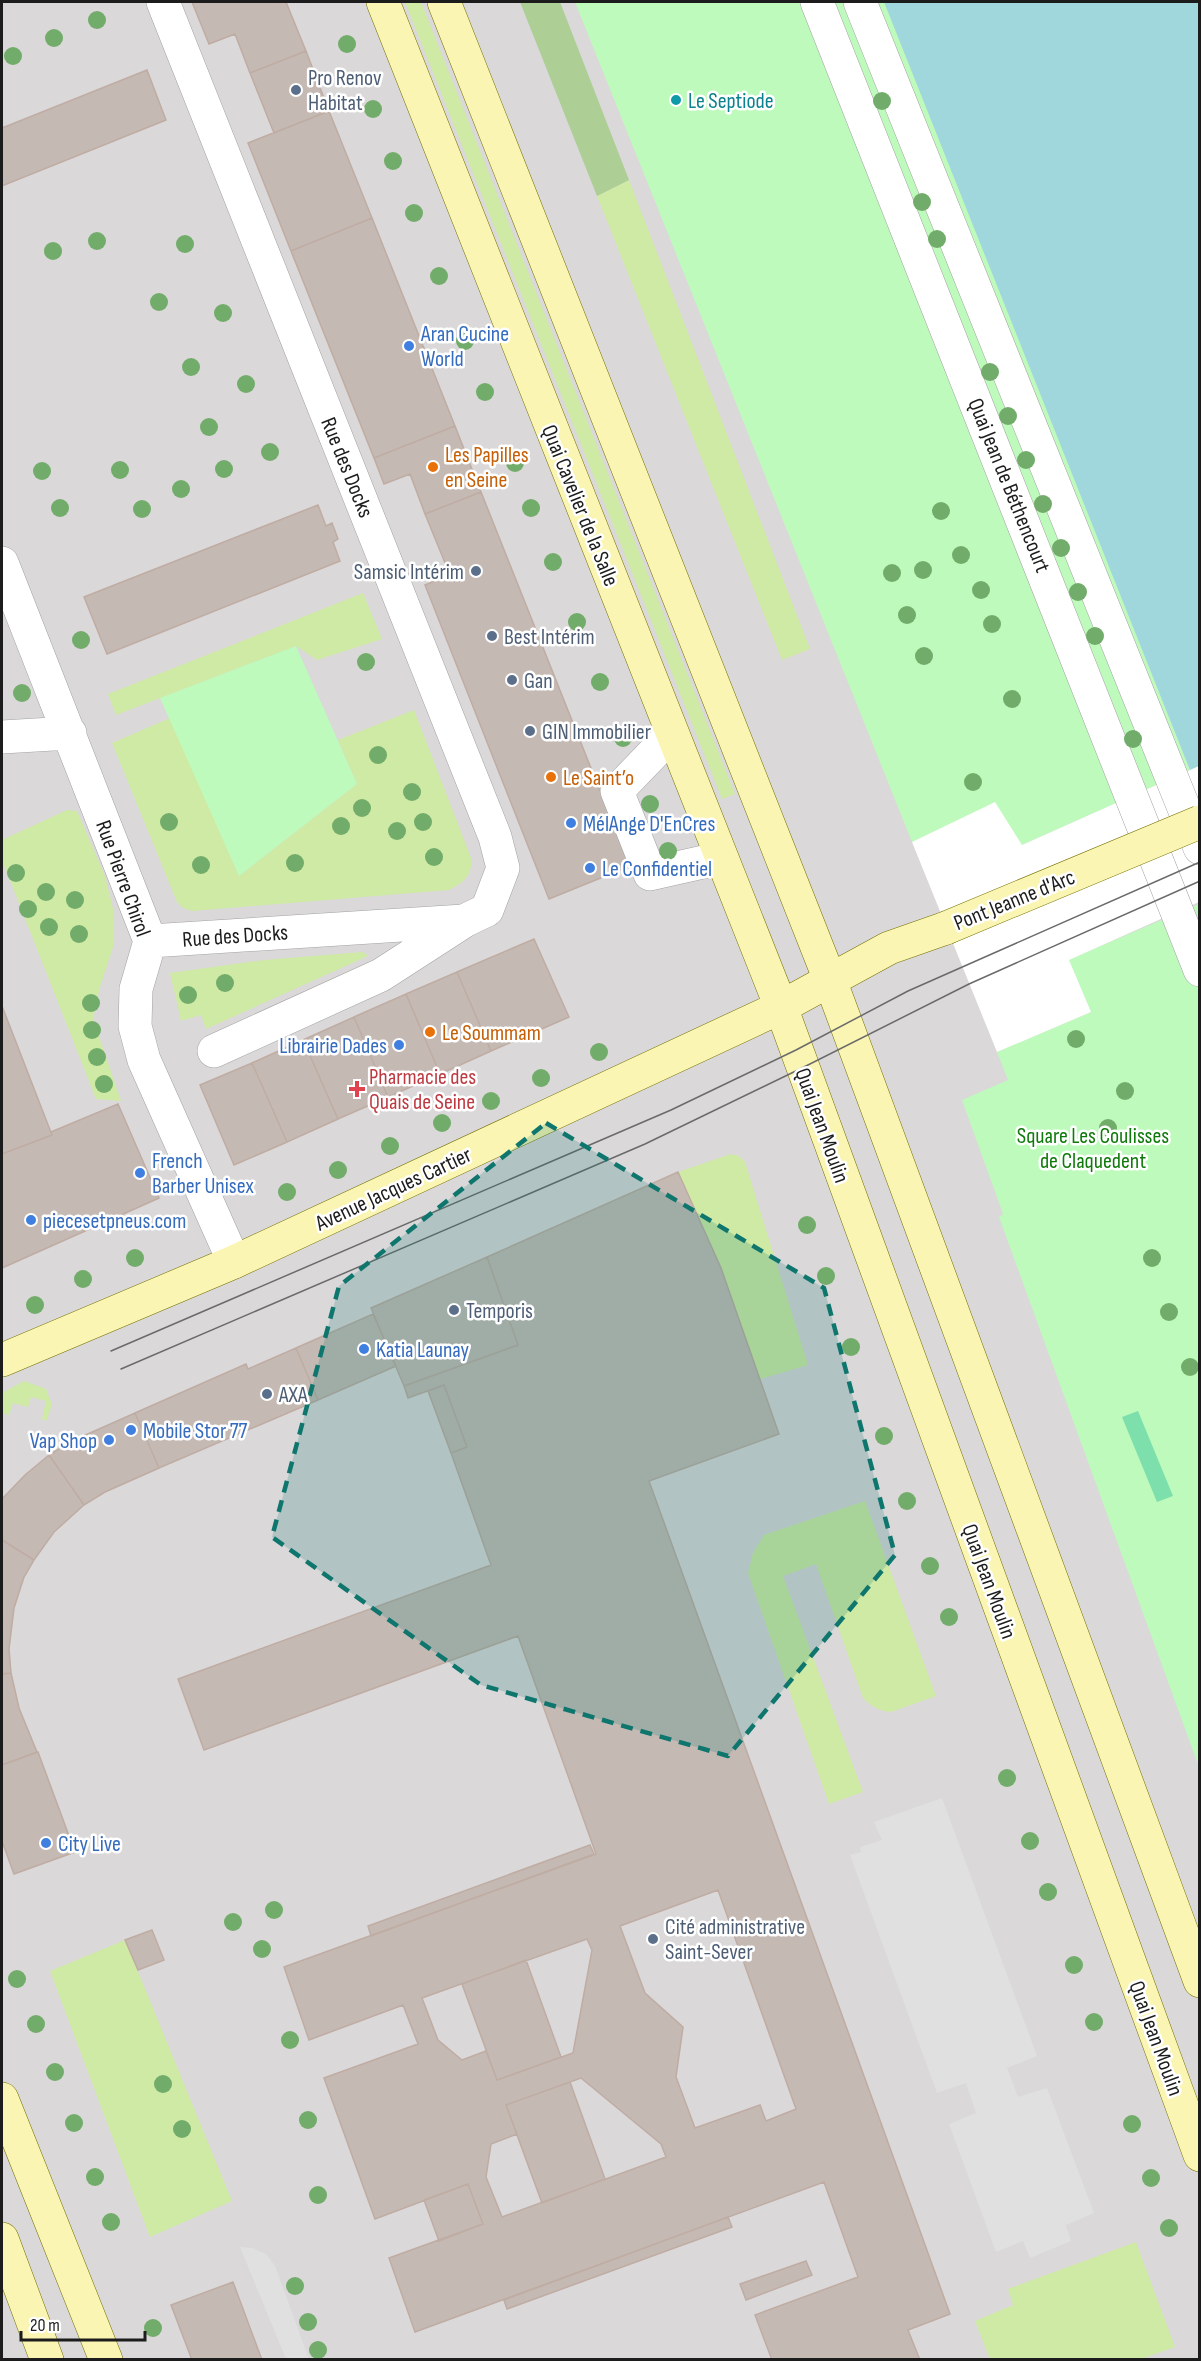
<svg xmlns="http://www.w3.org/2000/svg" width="1201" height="2361" font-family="'Sofia Sans Condensed',sans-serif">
<rect width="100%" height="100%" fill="#ede8e1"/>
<!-- residential -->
<path fill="#dad8d9" d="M2,2H884L1199,793V2359L2,2360Z"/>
<!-- grass -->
<path fill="#cfeaa4" d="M405,2H421L735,794L722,799Z
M629,180L810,649L782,660L597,196Z
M363,593L382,639L317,660L296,646L116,715L108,694Z
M414,710L471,858C473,875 463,883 449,890L192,911L183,908L177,902L112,743L170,718L239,876L357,784L338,740Z
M67,810L77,811L105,876L113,909L114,944L100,987L93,1019L121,1101L96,1099L2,860V840Z
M363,952L368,956L206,1029L201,1015L181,1021L170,973L264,960Z
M731,1154L739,1156L745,1162L808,1365L760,1379L721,1268L678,1172Z
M24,1381L46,1389L52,1405L46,1421L42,1419L46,1401L31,1397L28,1407L13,1403L9,1415L2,1413V1393Z
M865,1501L936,1696L891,1712C879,1711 871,1706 863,1698L816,1564L783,1576L863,1792L829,1804L748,1573L753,1553L764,1535Z
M125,1940L232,2201L150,2237L50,1971Z
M1136,2242L1175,2347L1141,2359H990L975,2321L1013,2305L1008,2289Z"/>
<!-- forest -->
<path fill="#adce94" d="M520,2H560L629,180L597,196Z"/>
<!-- park -->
<path fill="#befabb" d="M575,2H885L1190,770L1022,845L938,830L912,842Z
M296,646L357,784L239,876L160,698Z
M1199,904V1767L999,1217L1003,1214L962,1100L1008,1080L997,1052L1091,1012L1068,960Z"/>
<!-- pitch -->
<path fill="#7cdfac" d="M1138,1411L1173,1496L1157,1502L1122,1417Z"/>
<!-- parking -->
<path fill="#e0e0e0" d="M942,1798L1037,2056L1007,2068L1018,2097L1047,2088L1094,2213L1066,2225L1071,2241L1030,2258L1023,2241L996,2252L949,2124L976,2113L966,2083L937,2093L850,1855L861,1852L860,1847L882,1840L874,1822Z
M240,2247L252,2248L266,2254L275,2266L309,2359H286Z"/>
<!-- water -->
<path fill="#9fd7dd" d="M884,2H1199V793L1190,770Z"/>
<!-- pier -->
<path fill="#fff" d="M1199,766V902L1069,960L1091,1012L997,1052L912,842L995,802L1022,845Z"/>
<!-- building -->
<path fill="#c5b9b4" stroke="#bfaca3" stroke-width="1.5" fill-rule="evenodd" d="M192,2H286L306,51L250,73L235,34L209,44Z
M306,51L329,111L274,133L250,73Z
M147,70L166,120L2,186V128Z
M329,111L372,218L291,251L248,143Z
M372,218L455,426L374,458L291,251Z
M455,426L481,492L425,514L410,474L384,484L374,458Z
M481,492L630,866L549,899L425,585L450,575L425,514Z
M318,505L326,526L332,523L338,539L333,542L340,561L107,654L84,597Z
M534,939L569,1017L491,1051L457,972Z
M457,972L491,1051L440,1074L406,994Z
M406,994L440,1074L388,1097L354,1017Z
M2,1006L52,1135L2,1154Z
M354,1017L388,1097L338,1119L303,1040Z
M303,1040L338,1119L287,1142L252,1063Z
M252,1063L287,1142L234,1165L200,1085Z
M118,1104L159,1198L2,1268V1154L52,1135L51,1132Z
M678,1172L721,1268L779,1434L649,1481L950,2314L908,2330L920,2360H772L755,2315L858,2277L824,2182L415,2332L389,2258L483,2224L468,2184L375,2219L324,2078L418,2044L403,2005L309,2040L284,1967L596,1854L518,1636L204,1750L178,1679L491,1565L451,1453L467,1447L444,1385L408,1398L404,1386L518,1345L487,1257ZM718,1890L796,2109L766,2121L760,2105L695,2128L676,2077L683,2027L645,1993L620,1926ZM587,1939L592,1950L573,2053L497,2080L486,2051L462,2060L438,2040L422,1998ZM581,2078L661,2144L666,2157L502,2217L486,2177L491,2144L517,2134L506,2105Z
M487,1257L518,1345L404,1386L371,1308Z
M373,1314L396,1366L318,1400L296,1348Z
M296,1348L318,1400L159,1468L135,1413L246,1364L248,1369Z
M444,1385L467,1447L451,1453L428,1391Z
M135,1413L159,1468L105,1492L84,1505L49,1455L72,1441Z
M49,1455L84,1505L54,1532L34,1560L2,1540V1499L25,1475Z
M2,1540L34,1560L24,1577L14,1608L9,1649L11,1673L2,1674Z
M11,1673L19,1708L37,1752L2,1765V1674Z
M38,1752L75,1852L14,1874L2,1841V1765Z
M590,1845L594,1854L371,1936L368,1926Z
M152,1930L164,1960L138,1970L125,1940Z
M526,1960L561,2057L497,2080L462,1984Z
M570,2082L605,2179L542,2203L506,2105Z
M468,2184L483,2224L439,2241L424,2200Z
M728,2217L732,2227L507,2309L504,2300Z
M806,2261L812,2275L746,2300L740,2284Z
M233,2282L262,2360H192L171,2305Z"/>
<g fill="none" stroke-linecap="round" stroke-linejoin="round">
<!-- street casing -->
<g stroke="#a3a3a3" stroke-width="34">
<path id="street" d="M817,2L1200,970
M860,2L1200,848
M2,563L150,941L136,989L135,1026L144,1060L234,1262
M672,734L617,791L650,874L721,858
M2,737L70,733
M150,941L464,921L487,910L503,868L495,837L163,2
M214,1051L381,975L463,922"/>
</g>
<!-- secondary casing -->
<g stroke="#737102" stroke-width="34">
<path id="secondary" d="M383,2L781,1007L1200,2155
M444,2L830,980L1200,1981
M2,1360L234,1262L781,1007L889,948L946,928
M2,2099L106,2360
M2,2239L47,2360"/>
</g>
<!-- street -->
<use href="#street" stroke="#fff" stroke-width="33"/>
<!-- secondary -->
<use href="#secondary" stroke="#faf5b2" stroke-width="33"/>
<!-- tram -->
<path stroke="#6a6a6a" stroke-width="1.5" d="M111,1351L671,1110L796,1050L908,991L1200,862
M121,1369L645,1144L802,1068L969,984L1200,881"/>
<!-- secondary-bridge casing -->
<g stroke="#737102" stroke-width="34" stroke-linecap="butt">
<path id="secondary-bridge" d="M946,928L1200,822"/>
</g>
<!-- secondary-bridge -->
<use href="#secondary-bridge" stroke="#faf5b2" stroke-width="33"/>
</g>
<!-- trees -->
<g fill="#72ac6a">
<circle cx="97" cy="20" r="9"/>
<circle cx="54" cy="38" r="9"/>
<circle cx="347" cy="44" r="9"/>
<circle cx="13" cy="56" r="9"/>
<circle cx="882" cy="101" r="9"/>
<circle cx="373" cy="109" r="9"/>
<circle cx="393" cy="161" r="9"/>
<circle cx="922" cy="202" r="9"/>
<circle cx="414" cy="213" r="9"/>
<circle cx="937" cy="239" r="9"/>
<circle cx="97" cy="241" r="9"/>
<circle cx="185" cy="244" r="9"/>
<circle cx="53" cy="251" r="9"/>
<circle cx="439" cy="276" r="9"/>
<circle cx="159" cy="302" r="9"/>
<circle cx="223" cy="313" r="9"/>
<circle cx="465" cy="341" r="9"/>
<circle cx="191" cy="367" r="9"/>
<circle cx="990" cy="372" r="9"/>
<circle cx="246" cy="384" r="9"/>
<circle cx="485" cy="392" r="9"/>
<circle cx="1008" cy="416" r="9"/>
<circle cx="209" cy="427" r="9"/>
<circle cx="270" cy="452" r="9"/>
<circle cx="1026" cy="460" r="9"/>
<circle cx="515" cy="463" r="9"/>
<circle cx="224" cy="469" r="9"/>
<circle cx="120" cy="470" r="9"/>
<circle cx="42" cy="471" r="9"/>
<circle cx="181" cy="489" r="9"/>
<circle cx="1043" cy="504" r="9"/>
<circle cx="60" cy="508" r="9"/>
<circle cx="531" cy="508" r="9"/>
<circle cx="142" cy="509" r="9"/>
<circle cx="941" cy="511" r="9"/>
<circle cx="1061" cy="548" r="9"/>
<circle cx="961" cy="555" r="9"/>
<circle cx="553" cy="562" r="9"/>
<circle cx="923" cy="570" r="9"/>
<circle cx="892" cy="573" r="9"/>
<circle cx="981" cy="590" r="9"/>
<circle cx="1078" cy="592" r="9"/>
<circle cx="907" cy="615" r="9"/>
<circle cx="577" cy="622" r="9"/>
<circle cx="992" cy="624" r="9"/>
<circle cx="1095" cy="636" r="9"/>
<circle cx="81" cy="640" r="9"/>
<circle cx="924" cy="656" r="9"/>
<circle cx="366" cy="662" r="9"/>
<circle cx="600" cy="682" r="9"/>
<circle cx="22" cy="693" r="9"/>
<circle cx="1012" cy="699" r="9"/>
<circle cx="623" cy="738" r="9"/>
<circle cx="1133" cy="739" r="9"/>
<circle cx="378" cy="755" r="9"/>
<circle cx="973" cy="782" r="9"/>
<circle cx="412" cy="792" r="9"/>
<circle cx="650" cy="804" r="9"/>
<circle cx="362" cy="808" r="9"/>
<circle cx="169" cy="822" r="9"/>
<circle cx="423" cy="822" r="9"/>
<circle cx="341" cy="826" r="9"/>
<circle cx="397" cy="831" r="9"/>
<circle cx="668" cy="851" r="9"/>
<circle cx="434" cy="857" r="9"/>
<circle cx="295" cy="863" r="9"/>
<circle cx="201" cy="865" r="9"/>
<circle cx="16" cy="873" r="9"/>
<circle cx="46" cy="892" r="9"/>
<circle cx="75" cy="900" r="9"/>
<circle cx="28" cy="909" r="9"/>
<circle cx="49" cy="927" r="9"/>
<circle cx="79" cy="934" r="9"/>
<circle cx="225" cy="983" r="9"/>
<circle cx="188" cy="995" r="9"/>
<circle cx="91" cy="1003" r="9"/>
<circle cx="92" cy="1030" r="9"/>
<circle cx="1076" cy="1039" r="9"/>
<circle cx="599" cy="1052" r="9"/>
<circle cx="97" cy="1057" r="9"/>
<circle cx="541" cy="1078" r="9"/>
<circle cx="104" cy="1084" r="9"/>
<circle cx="1125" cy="1091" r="9"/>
<circle cx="491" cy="1101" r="9"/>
<circle cx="442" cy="1123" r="9"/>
<circle cx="1108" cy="1128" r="9"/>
<circle cx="390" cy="1146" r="9"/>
<circle cx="338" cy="1170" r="9"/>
<circle cx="287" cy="1192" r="9"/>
<circle cx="807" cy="1225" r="9"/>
<circle cx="135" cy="1258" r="9"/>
<circle cx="1152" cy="1258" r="9"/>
<circle cx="826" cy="1276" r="9"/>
<circle cx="83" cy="1279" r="9"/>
<circle cx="35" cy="1305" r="9"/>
<circle cx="1169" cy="1312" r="9"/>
<circle cx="851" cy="1347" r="9"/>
<circle cx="1190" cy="1367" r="9"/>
<circle cx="884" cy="1436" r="9"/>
<circle cx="907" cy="1501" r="9"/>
<circle cx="930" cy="1566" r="9"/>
<circle cx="949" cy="1617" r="9"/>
<circle cx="1007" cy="1778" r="9"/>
<circle cx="1030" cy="1841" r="9"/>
<circle cx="1048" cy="1892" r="9"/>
<circle cx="274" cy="1910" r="9"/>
<circle cx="233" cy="1922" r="9"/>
<circle cx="262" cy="1949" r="9"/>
<circle cx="1074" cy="1965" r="9"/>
<circle cx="17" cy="1979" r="9"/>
<circle cx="1094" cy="2022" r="9"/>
<circle cx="36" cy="2024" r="9"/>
<circle cx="290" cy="2040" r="9"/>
<circle cx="55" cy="2072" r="9"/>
<circle cx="163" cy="2084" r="9"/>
<circle cx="308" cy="2120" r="9"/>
<circle cx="74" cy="2123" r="9"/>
<circle cx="1132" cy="2124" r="9"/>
<circle cx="182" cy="2129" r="9"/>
<circle cx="95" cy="2177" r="9"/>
<circle cx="1151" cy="2178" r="9"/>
<circle cx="318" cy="2195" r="9"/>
<circle cx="111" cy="2222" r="9"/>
<circle cx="1169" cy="2228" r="9"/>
<circle cx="295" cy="2286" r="9"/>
<circle cx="308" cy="2322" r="9"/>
<circle cx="153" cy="2328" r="9"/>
<circle cx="318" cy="2350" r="9"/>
</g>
<!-- marked area -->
<path fill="#0f766e" fill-opacity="0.2" stroke="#0f766e" stroke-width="4.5" stroke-dasharray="12 8" stroke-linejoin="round" d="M546,1123L824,1288L895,1555L728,1756L481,1685L272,1537L339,1286Z"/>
<!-- markers -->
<g fill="#5c6f8a" stroke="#fff" stroke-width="2">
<circle cx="296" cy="90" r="6"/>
<circle cx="476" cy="571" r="6"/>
<circle cx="492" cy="636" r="6"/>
<circle cx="512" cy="680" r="6"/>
<circle cx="530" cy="731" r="6"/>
<circle cx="454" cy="1310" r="6"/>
<circle cx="267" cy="1394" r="6"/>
<circle cx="653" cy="1939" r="6"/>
</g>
<circle fill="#0f9aa8" stroke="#fff" stroke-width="2" cx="676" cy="100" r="6"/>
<g fill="#3f7fe0" stroke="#fff" stroke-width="2">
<circle cx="409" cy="346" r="6"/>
<circle cx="571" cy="823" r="6"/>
<circle cx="590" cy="868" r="6"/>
<circle cx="399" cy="1045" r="6"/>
<circle cx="140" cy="1173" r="6"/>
<circle cx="31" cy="1220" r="6"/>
<circle cx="364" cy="1349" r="6"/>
<circle cx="131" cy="1430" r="6"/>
<circle cx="109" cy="1440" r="6"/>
<circle cx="46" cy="1843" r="6"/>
</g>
<g fill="#e8710a" stroke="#fff" stroke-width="2">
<circle cx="433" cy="467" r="6"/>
<circle cx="551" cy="777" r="6"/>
<circle cx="430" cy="1032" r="6"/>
</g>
<path fill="#e0444e" stroke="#fff" stroke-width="2" d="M354 1080h6v6h6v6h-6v6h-6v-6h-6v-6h6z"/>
<g text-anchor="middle" stroke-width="5" stroke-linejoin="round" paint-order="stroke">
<!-- service labels -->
<g font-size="22" fill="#4e5e75" stroke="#fff" text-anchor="start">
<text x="308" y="85">Pro Renov<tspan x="308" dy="25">Habitat</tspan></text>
<text x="464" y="579" text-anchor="end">Samsic Intérim</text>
<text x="504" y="644">Best Intérim</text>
<text x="524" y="688">Gan</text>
<text x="542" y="739">GIN Immobilier</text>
<text x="466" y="1318">Temporis</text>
<text x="279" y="1402">AXA</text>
<text x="665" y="1934">Cité administrative<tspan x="665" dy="25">Saint-Sever</tspan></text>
</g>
<!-- culture labels -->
<g font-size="22" fill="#0d838f" stroke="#fff" text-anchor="start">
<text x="688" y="108">Le Septiode</text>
</g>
<!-- shop labels -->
<g font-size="22" fill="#366cbe" stroke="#fff" text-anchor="start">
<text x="421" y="341">Aran Cucine<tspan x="421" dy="25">World</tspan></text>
<text x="583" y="831">MélAnge D'EnCres</text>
<text x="602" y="876">Le Confidentiel</text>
<text x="387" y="1053" text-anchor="end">Librairie Dades</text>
<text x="152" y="1168">French<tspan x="152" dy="25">Barber Unisex</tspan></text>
<text x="43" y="1228">piecesetpneus.com</text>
<text x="376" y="1357">Katia Launay</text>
<text x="143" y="1438">Mobile Stor 77</text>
<text x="97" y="1448" text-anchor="end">Vap Shop</text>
<text x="58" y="1851">City Live</text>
</g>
<!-- food labels -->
<g font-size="22" fill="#c56008" stroke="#fff" text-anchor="start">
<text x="445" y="462">Les Papilles<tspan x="445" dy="25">en Seine</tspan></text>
<text x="563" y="785">Le Saint’o</text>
<text x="442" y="1040">Le Soummam</text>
</g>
<!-- street labels -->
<g font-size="22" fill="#1c1c1c" stroke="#fff">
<text transform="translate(348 467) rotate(68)" y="8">Rue des Docks</text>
<text transform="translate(1010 485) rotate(68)" y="8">Quai Jean de Béthencourt</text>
<text transform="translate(581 505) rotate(68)" y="8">Quai Cavelier de la Salle</text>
<text transform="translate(124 878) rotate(70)" y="8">Rue Pierre Chirol</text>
<text transform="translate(1014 899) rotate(-22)" y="8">Pont Jeanne d'Arc</text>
<text transform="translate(235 935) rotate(-4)" y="8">Rue des Docks</text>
<text transform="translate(823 1125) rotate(70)" y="8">Quai Jean Moulin</text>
<text transform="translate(393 1188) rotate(-25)" y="8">Avenue Jacques Cartier</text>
<text transform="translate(990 1581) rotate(70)" y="8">Quai Jean Moulin</text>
<text transform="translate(1157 2038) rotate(70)" y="8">Quai Jean Moulin</text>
</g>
<!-- health labels -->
<g font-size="22" fill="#be3a42" stroke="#fff" text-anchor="start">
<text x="369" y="1084">Pharmacie des<tspan x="369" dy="25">Quais de Seine</tspan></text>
</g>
<!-- park labels -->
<g font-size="22" fill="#0e7a09" stroke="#fff">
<text x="1093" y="1143">Square Les Coulisses<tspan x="1093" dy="25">de Claquedent</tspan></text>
</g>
</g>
<!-- border -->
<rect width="1201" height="2361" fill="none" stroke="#1c1c1c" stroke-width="6"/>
<!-- scale -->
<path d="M21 2331v9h124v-9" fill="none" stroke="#1c1c1c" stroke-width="3"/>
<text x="30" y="2331" font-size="18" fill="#1c1c1c" stroke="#ffffff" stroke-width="4.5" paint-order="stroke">20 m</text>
</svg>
